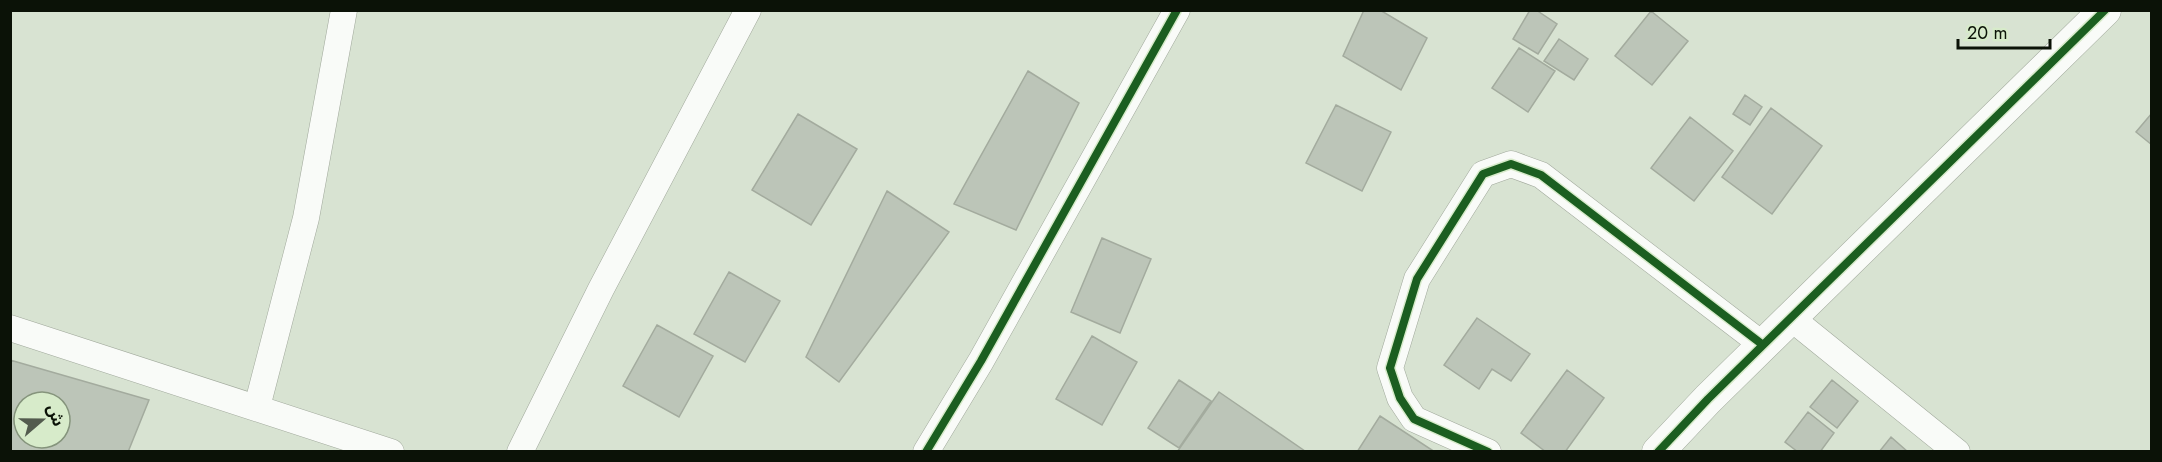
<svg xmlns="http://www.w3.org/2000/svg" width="2162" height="462" font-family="Jost,'Noto Sans Arabic',sans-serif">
<rect width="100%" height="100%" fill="#d8e3d2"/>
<!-- building -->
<path fill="#bcc5b8" stroke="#a3ab9e" stroke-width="1.5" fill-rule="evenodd" d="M1364,10H1380L1427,38L1401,90L1343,56Z
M1530,10H1536L1557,24L1538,54L1513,39Z
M1651,11L1688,41L1652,85L1615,56Z
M1559,39L1588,59L1574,80L1544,61Z
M1519,48L1555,71L1528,112L1492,88Z
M1028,71L1079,103L1016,230L954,204Z
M1745,95L1762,107L1750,125L1733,114Z
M1336,105L1391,132L1362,191L1306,163Z
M1771,108L1822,146L1772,214L1722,177Z
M2152,113V145L2136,132Z
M798,114L857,149L811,225L752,190Z
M1690,117L1733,151L1694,201L1651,168Z
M887,191L949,232L839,382L806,357Z
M1102,238L1151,259L1120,333L1071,312Z
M729,272L780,301L745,362L694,334Z
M1477,318L1530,354L1511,381L1492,369L1479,389L1444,365Z
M657,325L713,356L679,417L623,386Z
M1092,336L1137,362L1102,425L1056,399Z
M10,360L149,400L128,452H10ZM24,402H60V438H24Z
M1567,370L1604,398L1565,452H1546L1521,433Z
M1179,380L1211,401L1179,448L1148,428Z
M1832,380L1858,401L1837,428L1810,407Z
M1219,392L1305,451L1304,452H1177Z
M1808,412L1834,433L1820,452H1798L1785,442Z
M1380,416L1435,452H1357Z
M1891,437L1908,452H1879Z"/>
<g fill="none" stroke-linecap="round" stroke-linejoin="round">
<!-- minor casing -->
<g stroke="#a1a99c" stroke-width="27">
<path id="minor" d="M1791,318L1957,452
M10,328L391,452
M257,407L306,218L344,10
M520,452L601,289L748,10
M926,452L981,361L1177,10
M1488,452L1414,419L1400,398L1390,368L1417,279L1483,174L1511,164L1541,175L1763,345"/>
</g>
<!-- tertiary casing -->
<g stroke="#a1a99c" stroke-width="33">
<path id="tertiary" d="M1658,452L1708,399L2105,10"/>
</g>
<!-- minor -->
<use href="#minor" stroke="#f9fbf8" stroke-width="26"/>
<!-- tertiary -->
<use href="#tertiary" stroke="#f9fbf8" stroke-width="32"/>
<!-- cycleway casing -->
<g stroke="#d7ebca" stroke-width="11">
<path id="cycleway" d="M926,452L981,361L1177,10
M1488,452L1414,419L1400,398L1390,368L1417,279L1483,174L1511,164L1541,175L1763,345
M1658,452L1708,399L2105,10"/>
</g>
<!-- cycleway -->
<use href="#cycleway" stroke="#1b5e20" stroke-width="8"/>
</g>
<!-- border -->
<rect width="2162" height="462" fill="none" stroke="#0b1207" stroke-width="24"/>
<!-- north arrow -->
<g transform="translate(42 420) rotate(70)"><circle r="28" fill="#d7ebca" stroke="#85947c" stroke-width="1.5"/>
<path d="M0-4.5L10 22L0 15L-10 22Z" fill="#535b4e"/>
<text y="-9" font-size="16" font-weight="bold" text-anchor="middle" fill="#0b1207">ش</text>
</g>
<!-- scale -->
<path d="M1958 39v9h92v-9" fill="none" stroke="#0b1207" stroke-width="3"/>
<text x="1967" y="39" font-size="18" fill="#0b1207" stroke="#d7ebca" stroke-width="4.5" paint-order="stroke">20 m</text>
</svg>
